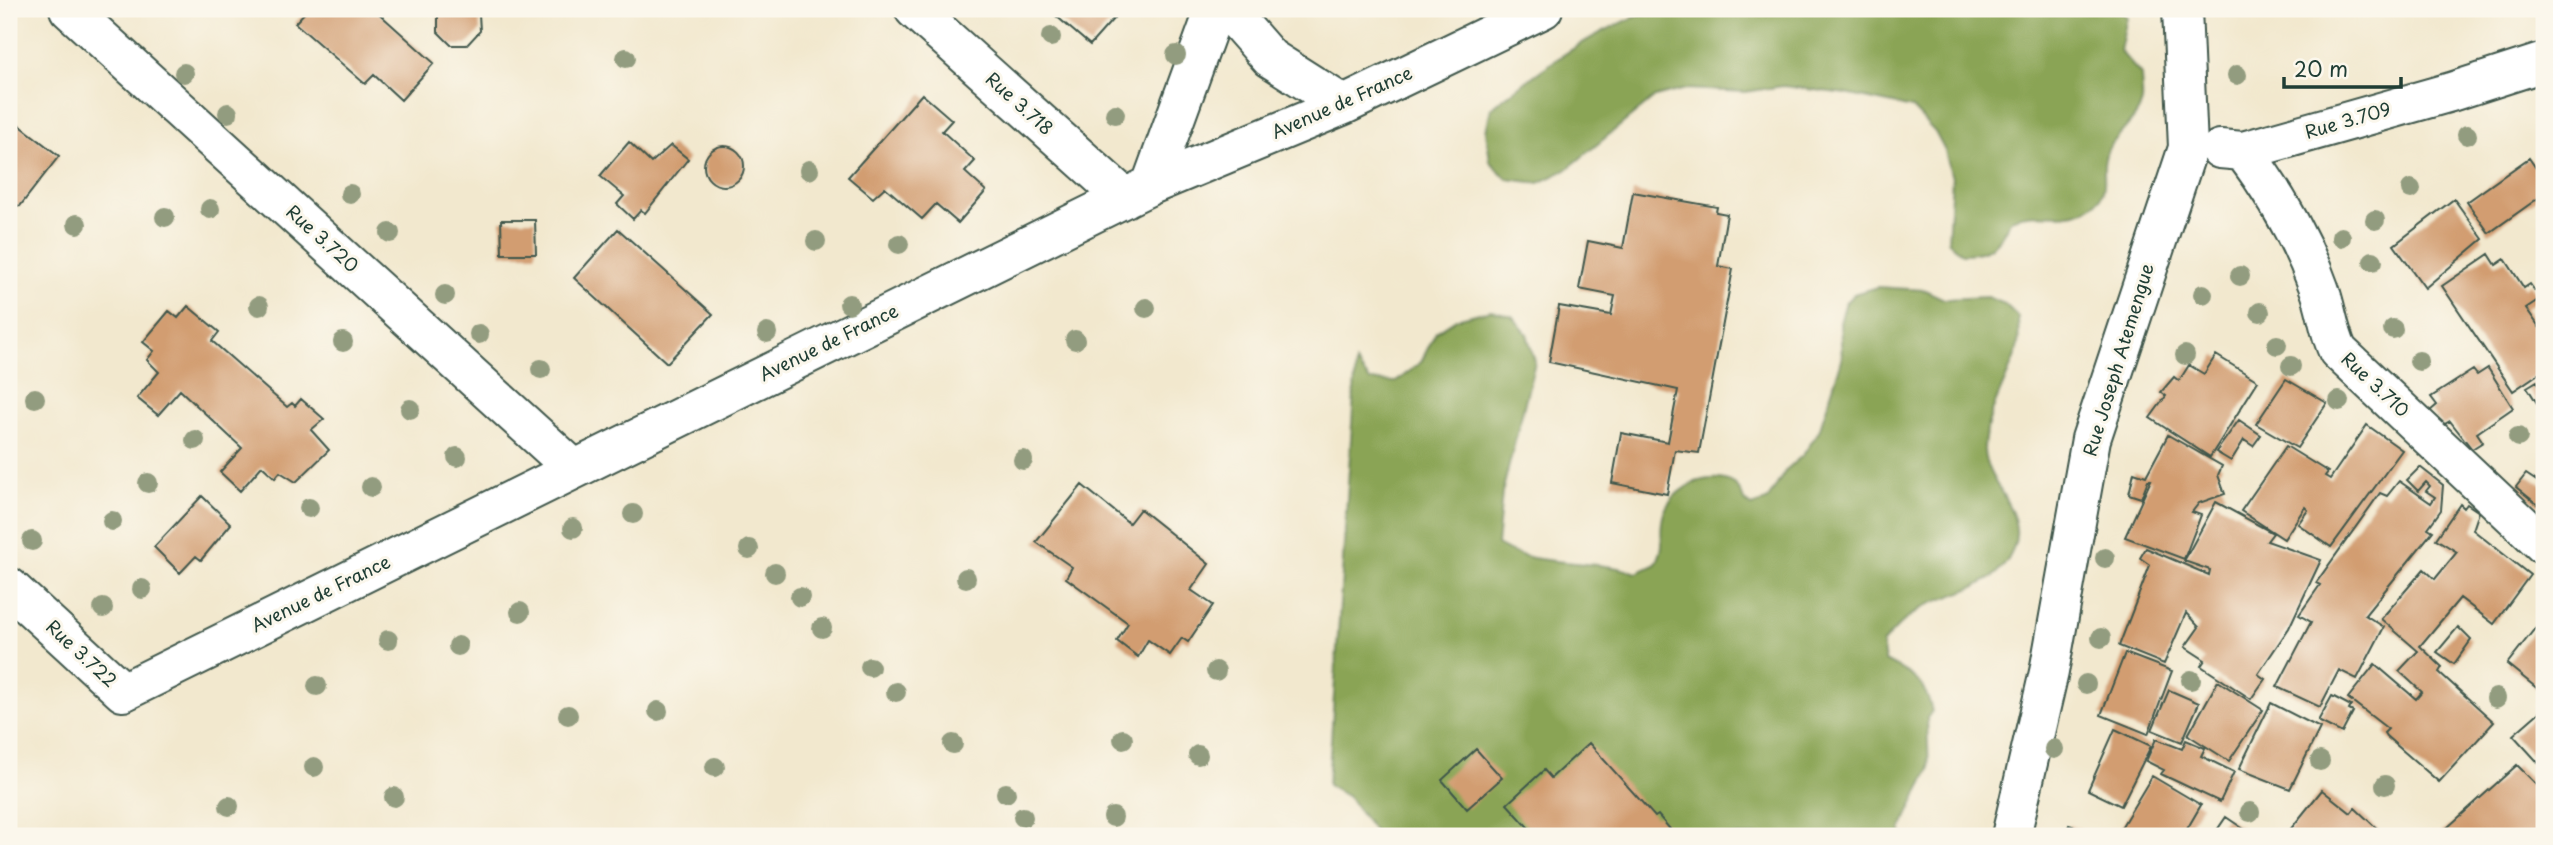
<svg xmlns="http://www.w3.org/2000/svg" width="2553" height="845" font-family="'Playpen Sans',sans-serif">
<rect width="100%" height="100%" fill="#fbf7ec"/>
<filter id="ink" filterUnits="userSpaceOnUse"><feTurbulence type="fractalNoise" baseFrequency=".0143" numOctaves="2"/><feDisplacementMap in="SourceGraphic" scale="14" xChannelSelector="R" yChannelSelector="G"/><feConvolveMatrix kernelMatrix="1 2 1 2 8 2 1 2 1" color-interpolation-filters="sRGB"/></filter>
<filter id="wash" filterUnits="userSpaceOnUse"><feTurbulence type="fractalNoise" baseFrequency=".00686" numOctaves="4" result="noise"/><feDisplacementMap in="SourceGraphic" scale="28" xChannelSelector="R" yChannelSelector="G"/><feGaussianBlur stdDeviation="1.57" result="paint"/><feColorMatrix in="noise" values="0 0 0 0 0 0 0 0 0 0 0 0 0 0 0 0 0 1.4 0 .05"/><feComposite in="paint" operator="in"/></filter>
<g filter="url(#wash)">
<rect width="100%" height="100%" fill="#f2e8ce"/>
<!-- forest -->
<path fill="#8aa455" stroke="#547044" stroke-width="2" d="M1658,9H2117L2127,17L2120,51L2141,75C2141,83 2143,94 2142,102C2138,119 2116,135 2108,150C2096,172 2118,195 2084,210C2057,221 2039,208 2011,219C1998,244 1992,254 1962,254L1948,241L1952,178L1945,151L1935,132L1912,108L1846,94L1783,86L1745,92L1686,89L1655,97L1566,170L1539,183L1507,179L1490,161L1486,131L1491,108C1541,69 1596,27 1658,9Z
M1877,287L1925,290L1944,299L1987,297L2005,304L2018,317C2018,327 2020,339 2017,349C2008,381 1984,416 1984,450C1985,488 2042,519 2002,568C1984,589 1949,594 1926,606C1908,615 1895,629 1882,644L1885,661C1913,676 1924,678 1932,711L1927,718L1929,770L1901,829L1902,836H1378L1348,797L1328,785L1356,363L1370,381L1396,382L1421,362L1436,332L1456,319L1491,310L1512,316L1527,334L1535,362L1502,493L1497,545C1534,568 1594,558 1637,573L1656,564C1667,540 1659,543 1662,522C1665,496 1693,477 1718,479C1734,480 1739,486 1744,501L1752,506L1767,501L1786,470L1803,455L1819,431L1842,359L1840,322L1846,302L1854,294Z"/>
<g id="blocks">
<!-- building -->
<path fill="#d29d71" d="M308,9H374L434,63L401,100L374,75L365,84L295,23Z
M444,9H474L479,14L480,31L467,45H451L438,32V15Z
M1048,9H1122L1090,45Z
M922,94L952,120L942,131L975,161L965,172L986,191L958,223L936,204L922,219L885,187L873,198L848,177Z
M9,117L59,156L20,206L9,203Z
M629,142L651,163L671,145L688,159L645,213L641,210L633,219L617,204L624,196L600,176Z
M704 166a20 20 0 1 1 40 0a20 20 0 1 1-40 0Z
M2529,158L2544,180V194L2489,233L2467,202Z
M1633,192L1717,207L1716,212L1727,214L1718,266L1733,269L1699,453L1675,450L1667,494L1612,483L1621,433L1668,442L1678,390L1549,362L1559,306L1611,315L1615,296L1579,289L1588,241L1623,248Z
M2454,199L2483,239L2425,288L2394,245Z
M501,220H535L536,254H502Z
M618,229L713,314L667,363L574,278Z
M2489,254L2496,265L2505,259L2524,288L2530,284L2535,291L2544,287V296L2526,308L2544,334V370L2513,391L2442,286Z
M188,306L219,332L212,341L287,407L292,403L295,406L301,399L324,419L311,430L329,450L296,482L280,472L275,478L262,466L240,491L220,472L242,448L180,390L158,415L137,398L159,372L147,360L154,351L143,342L169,311L178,318Z
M2216,355L2258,381L2210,457L2150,418L2166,396L2161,392L2174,377L2179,381L2189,365L2204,374Z
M2488,368L2513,408L2477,433L2483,442L2472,449L2450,421L2443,425L2430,411L2437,405L2431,397L2473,370L2477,375Z
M2286,379L2327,403L2297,448L2256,424Z
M2537,381L2544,391V398L2537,403L2527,387Z
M2239,420L2261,435L2253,446L2244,440L2231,461L2216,452Z
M2367,425L2402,450L2331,547L2298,524L2308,510L2305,507L2284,539L2241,511L2286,446L2328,472L2325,476L2330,479Z
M2168,435L2222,466L2218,475L2225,494L2199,503L2192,512L2201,515L2184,559L2125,537L2151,480H2148L2141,498L2129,494L2134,472L2146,476Z
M2420,467L2443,485L2441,510L2428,528L2433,531L2365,615L2384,627L2357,679L2339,670L2320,707L2277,687L2311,622L2299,615L2320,585L2316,583L2380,493L2387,496L2399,481L2431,503L2435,497L2426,491L2430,486L2426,482L2418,491L2407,480Z
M2526,474L2544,486L2543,509L2516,487Z
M1082,485L1129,523L1140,509L1209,564L1191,590L1213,605L1188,642L1182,638L1170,655L1148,640L1138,657L1117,641L1128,623L1066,578L1072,567L1036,542Z
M202,496L231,524L201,560L196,556L180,573L154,547Z
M2216,502L2273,533L2267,541L2321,560L2289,628L2258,674L2265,679L2251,699L2201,666L2205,660L2185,647L2199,627L2186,613L2164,664L2119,646L2150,565L2140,558L2146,548L2209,575L2210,570L2184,561Z
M2460,504L2464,508L2467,504L2479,512L2473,530L2530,575L2494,624L2460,598L2420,646L2442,667L2439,672L2494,722L2439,782L2386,736L2384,733L2388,729L2348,698L2375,664L2416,699L2422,692L2399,671L2418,651L2381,619L2424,569L2435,579L2457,552L2436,539Z
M2544,617V694L2507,664Z
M2458,627L2471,640L2454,664L2437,652Z
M2125,653L2172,671L2148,734L2101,715Z
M2218,681L2263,710L2229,761L2188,735Z
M2169,690L2199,703L2182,742L2152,730Z
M2332,696L2351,706L2349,710L2353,712L2342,733L2318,721Z
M2271,703L2320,728L2290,789L2239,769Z
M2544,708V769L2513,735Z
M2115,729L2151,746L2121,806L2088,790Z
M2156,739L2182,749L2186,740L2205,748L2201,756L2234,772L2220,802L2161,774L2164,770L2146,761Z
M1589,743L1655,817L1658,815L1670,829L1662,836H1536L1507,804L1544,770L1551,778Z
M1476,749L1502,778L1467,809L1442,780Z
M2517,765L2544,792V836H2438Z
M2152,776L2201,805L2183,836H2116Z
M2322,790L2351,813L2355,808L2385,836H2285Z
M2226,817L2254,836H2213Z
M2069,825L2084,830L2082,836H2065Z"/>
</g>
</g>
<g filter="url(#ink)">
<use href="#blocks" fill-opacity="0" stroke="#3f574b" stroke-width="2"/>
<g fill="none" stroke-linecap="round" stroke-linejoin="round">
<!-- street casing -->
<g stroke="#3f574b" stroke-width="42">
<path id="street" d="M69,9L574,469
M914,9L1125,198
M1227,9L1270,58L1344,105
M2220,149L2243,151L2451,92L2544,62
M2243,151C2275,193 2301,238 2319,288C2327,309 2328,330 2338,351L2544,545
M1151,185L1215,9
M9,587L123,692L1151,185L1344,105L1543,9
M2011,836L2049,672L2091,439L2188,148L2182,9"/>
</g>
<!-- street -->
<use href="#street" stroke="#fff" stroke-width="38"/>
</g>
<!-- trees -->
<g fill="#929c7f">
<circle cx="1051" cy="37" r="10"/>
<circle cx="1176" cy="55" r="10"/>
<circle cx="626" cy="58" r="10"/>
<circle cx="184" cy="73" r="10"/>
<circle cx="2237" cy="75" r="10"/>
<circle cx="228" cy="113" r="10"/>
<circle cx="1115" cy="114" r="10"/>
<circle cx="2467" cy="135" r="10"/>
<circle cx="809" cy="170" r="10"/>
<circle cx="2411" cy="189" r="10"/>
<circle cx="350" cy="194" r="10"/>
<circle cx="210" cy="209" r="10"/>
<circle cx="165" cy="217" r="10"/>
<circle cx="2375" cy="220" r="10"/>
<circle cx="77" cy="224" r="10"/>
<circle cx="390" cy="233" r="10"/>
<circle cx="2341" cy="237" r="10"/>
<circle cx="816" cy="241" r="10"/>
<circle cx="899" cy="244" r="10"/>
<circle cx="2373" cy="261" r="10"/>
<circle cx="2240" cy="276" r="10"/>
<circle cx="2203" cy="294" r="10"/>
<circle cx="445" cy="295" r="10"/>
<circle cx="849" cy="304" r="10"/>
<circle cx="259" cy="306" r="10"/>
<circle cx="1146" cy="308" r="10"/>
<circle cx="2260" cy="312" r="10"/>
<circle cx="2393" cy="329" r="10"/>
<circle cx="767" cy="333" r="10"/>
<circle cx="479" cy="334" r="10"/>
<circle cx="1075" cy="340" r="10"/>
<circle cx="343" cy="342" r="10"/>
<circle cx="2277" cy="345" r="10"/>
<circle cx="2185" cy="355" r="10"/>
<circle cx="2419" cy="361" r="10"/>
<circle cx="2291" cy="366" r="10"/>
<circle cx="541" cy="369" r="10"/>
<circle cx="35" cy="398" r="10"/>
<circle cx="2339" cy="401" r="10"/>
<circle cx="410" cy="409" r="10"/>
<circle cx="2518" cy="437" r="10"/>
<circle cx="195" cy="440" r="10"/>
<circle cx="457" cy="457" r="10"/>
<circle cx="1023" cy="460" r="10"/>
<circle cx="148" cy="483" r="10"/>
<circle cx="371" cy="487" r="10"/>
<circle cx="309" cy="508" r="10"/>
<circle cx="633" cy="514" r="10"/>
<circle cx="112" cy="521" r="10"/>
<circle cx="573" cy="528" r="10"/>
<circle cx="32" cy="541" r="10"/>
<circle cx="749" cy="549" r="10"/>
<circle cx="2105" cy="558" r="10"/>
<circle cx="775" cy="573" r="10"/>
<circle cx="966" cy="578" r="10"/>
<circle cx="142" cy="589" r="10"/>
<circle cx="800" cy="597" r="10"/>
<circle cx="103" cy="608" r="10"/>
<circle cx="520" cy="612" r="10"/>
<circle cx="822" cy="628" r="10"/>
<circle cx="2101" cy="638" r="10"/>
<circle cx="388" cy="640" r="10"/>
<circle cx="458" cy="646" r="10"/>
<circle cx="870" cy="667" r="10"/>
<circle cx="1216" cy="671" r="10"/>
<circle cx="2191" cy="680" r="10"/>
<circle cx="2086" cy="684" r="10"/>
<circle cx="317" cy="686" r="10"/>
<circle cx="896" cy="692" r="10"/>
<circle cx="2496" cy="698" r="10"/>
<circle cx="658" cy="711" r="10"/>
<circle cx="568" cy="715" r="10"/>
<circle cx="1123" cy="739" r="10"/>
<circle cx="953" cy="744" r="10"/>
<circle cx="2054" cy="749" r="10"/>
<circle cx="1198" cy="755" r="10"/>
<circle cx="2320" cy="761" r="10"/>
<circle cx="314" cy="767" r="10"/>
<circle cx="715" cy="767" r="10"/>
<circle cx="2385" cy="785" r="10"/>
<circle cx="1006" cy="793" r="10"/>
<circle cx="394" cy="797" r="10"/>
<circle cx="229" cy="806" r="10"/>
<circle cx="2250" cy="812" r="10"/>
<circle cx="1023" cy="817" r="10"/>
<circle cx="1113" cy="817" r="10"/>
</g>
</g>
<g text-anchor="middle" stroke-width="6" stroke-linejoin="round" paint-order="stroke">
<!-- street labels -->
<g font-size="18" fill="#1f3d34" stroke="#fbf7ec">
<text transform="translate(1342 103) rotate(-24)" y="6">Avenue de France</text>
<text transform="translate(1019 104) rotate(42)" y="6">Rue 3.718</text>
<text transform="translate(2348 121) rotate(-16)" y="6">Rue 3.709</text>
<text transform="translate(322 239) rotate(42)" y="6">Rue 3.720</text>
<text transform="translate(829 343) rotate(-26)" y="6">Avenue de France</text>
<text transform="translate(2119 360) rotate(-73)" y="6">Rue Joseph Atemengue</text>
<text transform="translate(2375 385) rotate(43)" y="6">Rue 3.710</text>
<text transform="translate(321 594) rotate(-26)" y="6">Avenue de France</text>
<text transform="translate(81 654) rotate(43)" y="6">Rue 3.722</text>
</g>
</g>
<!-- margin -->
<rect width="2553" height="845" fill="none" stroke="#fbf7ec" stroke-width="35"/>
<!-- scale -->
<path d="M2284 77v10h117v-10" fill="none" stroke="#1f3d34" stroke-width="3.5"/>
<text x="2294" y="77" font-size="21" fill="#1f3d34" stroke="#fbf7ec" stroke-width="5" paint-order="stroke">20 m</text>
</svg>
